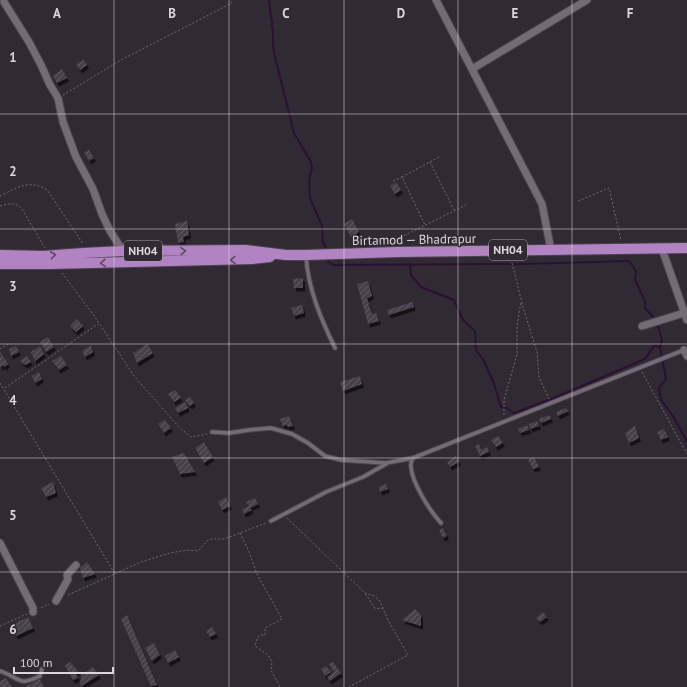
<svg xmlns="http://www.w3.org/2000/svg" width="687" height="687" font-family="'PT Sans',sans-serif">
<defs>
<pattern id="building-hatch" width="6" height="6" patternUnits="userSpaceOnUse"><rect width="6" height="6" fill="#49414c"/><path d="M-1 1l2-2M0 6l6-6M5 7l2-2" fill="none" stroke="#635c65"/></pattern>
<filter id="shadow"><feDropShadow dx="2" dy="3.5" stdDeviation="0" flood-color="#0009"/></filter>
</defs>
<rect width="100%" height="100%" fill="#312a34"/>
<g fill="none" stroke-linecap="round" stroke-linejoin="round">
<!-- stream -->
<path stroke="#2a1133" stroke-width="2" d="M269,0L273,32V46L275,57L294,133L311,162L312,168L309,180L310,198L322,226L323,242L327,251
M328,257V261L333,265L522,264L629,261L636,271L635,280L645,301V308L655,319
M410,264L411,275L421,287L454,300L463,320L475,331L476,350L483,359L493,381L501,407L507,408L514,413L549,400L645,359L654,346L660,347
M657,323L662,340L660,347L666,379L659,388L661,400L673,416L687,442"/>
</g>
<!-- building -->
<path fill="url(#building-hatch)" filter="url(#shadow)" d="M84,60L87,65L80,70L76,64Z
M62,69L67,78L57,83L53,76Z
M89,150L94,158L89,161L84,152Z
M396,182L401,190L395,194L390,186Z
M352,219L359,232L351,237L344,224Z
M187,221L189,235L183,237L184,242L178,243L175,224Z
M303,278V288H294L293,279Z
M368,281L372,296L367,298L372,314L376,313L379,321L368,324L357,284Z
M412,302L414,307L389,315L387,310Z
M302,305L304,313L294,316L291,308Z
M77,319L83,326L76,332L70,326Z
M48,337L54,347L46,352L40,342Z
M147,344L153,353L137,363L133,353Z
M91,345L93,352L85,357L82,351Z
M16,346L19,352L11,356L9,349Z
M40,346L44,354L35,361L31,352Z
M0,352L8,364L4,367L3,365L0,367Z
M27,356L31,362L25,365L20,361Z
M61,356L67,365L59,370L52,361Z
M39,372L42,379L35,383L32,376Z
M360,376L362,384L343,391L340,382Z
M175,390L181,398L174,402L168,394Z
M190,397L194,403L190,406L185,400Z
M185,402L188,408L178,413L175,408Z
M566,408L568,411L558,416L556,412Z
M549,415L551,419L541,423L539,419Z
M289,416L293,426L288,427L287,425L283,426L280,419Z
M165,420L171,428L164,433L158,424Z
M537,421L539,426L530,429L529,424Z
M527,425L529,430L520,433L518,429Z
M635,426L639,438L629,443L625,433Z
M664,429L668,437L661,440L657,432Z
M498,436L503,443L496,447L491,440Z
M204,442L213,457L204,463L195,448Z
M479,444L481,450L487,447L489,452L480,456L475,446Z
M184,453L195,472L180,474L172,457Z
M456,456L459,462L450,467L447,462Z
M534,457L539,467L533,469L528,460Z
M53,482L56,493L46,497L41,488Z
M386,484L388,489L380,492L379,487Z
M226,497L230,506L222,510L218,502Z
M255,498L258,504L250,508L252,510L244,514L242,509L249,506L246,502Z
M443,528L447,536L443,538L439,530Z
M87,562L95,574L83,578L80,568Z
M415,609L421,615V626L402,620Z
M543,612L547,617L540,622L536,618Z
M127,615L157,685L151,686L121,619Z
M28,617L33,628L16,636L11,625Z
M212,627L216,634L210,637L206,631Z
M154,643L160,655L152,661L145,648Z
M175,650L179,657L168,663L165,656Z
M70,662L78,671L76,673L78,678L73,680L65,666Z
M333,662L341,673L330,681L327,677L334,672L329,664Z
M326,666L331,672L325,676L321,669Z
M93,667L99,675L80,687L81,675Z
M6,678L12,687H0V681Z
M40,679L44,687H25Z"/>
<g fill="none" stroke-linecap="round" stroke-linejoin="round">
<!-- service casing -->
<g stroke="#4b454e" stroke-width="5.5">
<path id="service" d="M306,256C308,289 321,319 335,348
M212,432L229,433L249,430L271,428L292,434L308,443L325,456L341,460L386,463L413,458L684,350
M413,458C412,460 410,464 411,467C412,483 430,511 441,523
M271,521L326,492L363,477L386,464
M0,671C21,678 17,687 40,676L42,669"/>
</g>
<!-- minor casing -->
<g stroke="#4b454e" stroke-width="9">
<path id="minor" d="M436,0L542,204L551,250
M4,2L29,42L41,65L50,85L58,98L63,122L76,157L93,189L102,214L110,231L123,251
M472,69L587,0
M662,249L687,320
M642,326L687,312
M684,350L687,356
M0,543L33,608V612
M56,601L68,579L67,575L76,565"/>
</g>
<!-- primary casing -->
<g stroke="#4b454e" stroke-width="12">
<path id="primary" d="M0,255L43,256L84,253L123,251L245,250L286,255H306L397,252L687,248
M0,264H50L252,259L270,257"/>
</g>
<!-- path -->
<path stroke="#716a73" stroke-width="1" stroke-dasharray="2 2" stroke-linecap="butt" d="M63,95L121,60L232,3L230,0
M430,162L454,210
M402,177L441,156
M393,181L402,177L425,225
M0,196C16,188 31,178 48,191L83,244
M578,201L609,188L621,240
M0,206C9,204 15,201 22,209L45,248
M395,243L397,239L466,205
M512,263L523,307L537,352L539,377L549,399
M62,273L93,314L134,376L179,427L191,437L207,434
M0,349L10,343
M642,372L687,454
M0,383L115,574
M5,388L98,324
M504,415V400L517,354V326L521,302
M287,518L365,593L374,596L380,601L388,620L408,655L349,687
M240,533L249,552L257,574L282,619L265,628V635H261L258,637L255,646L268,655L272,662L271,670L280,687
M365,594C370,599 371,604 376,609L383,608
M68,595L141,562L170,553L187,550L198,551L207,541L211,539H224L266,523
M41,608L49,604
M0,626L27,614"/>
<!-- service -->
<use href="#service" stroke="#746b77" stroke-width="3.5"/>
<!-- minor -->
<use href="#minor" stroke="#746b77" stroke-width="7"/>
<!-- primary -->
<use href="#primary" stroke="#b283c2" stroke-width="10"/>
</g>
<!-- one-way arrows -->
<defs><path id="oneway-chevron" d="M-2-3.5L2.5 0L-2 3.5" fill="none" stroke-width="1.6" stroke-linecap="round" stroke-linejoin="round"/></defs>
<g stroke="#5e4966">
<use href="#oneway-chevron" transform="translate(183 251) rotate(-1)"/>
<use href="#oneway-chevron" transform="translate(53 255) rotate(-6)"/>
<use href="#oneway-chevron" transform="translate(233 260) rotate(179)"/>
<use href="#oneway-chevron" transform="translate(103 263) rotate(179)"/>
</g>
<!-- grid -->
<path fill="none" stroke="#dbd6dd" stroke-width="1" stroke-opacity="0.55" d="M114,0V687M229,0V687M344,0V687M458,0V687M572,0V687M0,114H687M0,229H687M0,344H687M0,458H687M0,572H687"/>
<g text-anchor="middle" stroke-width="3" stroke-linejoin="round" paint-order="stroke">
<!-- shield labels -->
<g fill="#312a34" stroke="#a8a2aa" stroke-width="1">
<rect x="489" y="240" width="38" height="20" rx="3"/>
<rect x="124" y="241" width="38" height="20" rx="3"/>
</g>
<g font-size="12" font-weight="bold" fill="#dbd6dd">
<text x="508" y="254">NH04</text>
<text x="143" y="255">NH04</text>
</g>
<!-- street labels -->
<g font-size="13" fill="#dbd6dd" stroke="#312a34">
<text transform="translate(414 239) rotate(-1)" y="5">Birtamod — Bhadrapur</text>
</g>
</g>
<g font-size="13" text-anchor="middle" font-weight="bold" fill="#dbd6dd" stroke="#312a34" stroke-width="3" stroke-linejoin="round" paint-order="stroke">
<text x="57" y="18">A</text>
<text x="172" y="18">B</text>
<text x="286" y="18">C</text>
<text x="401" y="18">D</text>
<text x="515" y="18">E</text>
<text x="630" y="18">F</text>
<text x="13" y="62">1</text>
<text x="13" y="176">2</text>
<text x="13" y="291">3</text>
<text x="13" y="405">4</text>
<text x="13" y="520">5</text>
<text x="13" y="634">6</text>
</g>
<!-- scale -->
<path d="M14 667v6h99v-6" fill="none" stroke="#dbd6dd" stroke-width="2"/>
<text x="20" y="667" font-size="12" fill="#dbd6dd" stroke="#312a34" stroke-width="3" paint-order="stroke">100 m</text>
</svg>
